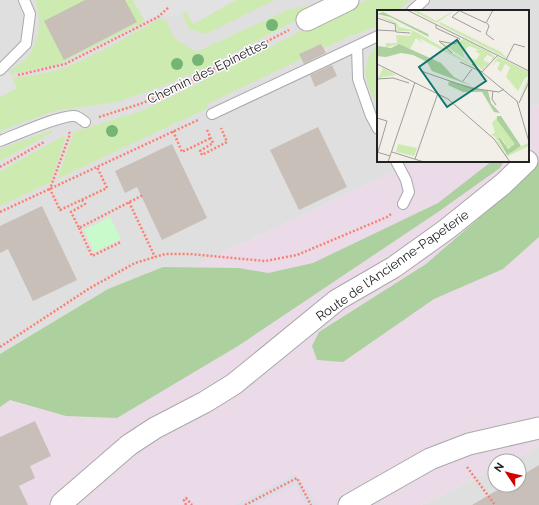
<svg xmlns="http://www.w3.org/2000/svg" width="539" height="505" font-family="Raleway,sans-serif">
<rect width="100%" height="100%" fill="#f2efe9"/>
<!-- residential -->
<path fill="#e0dfdf" d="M0,0H539V104L528,109V11H378V161H417L0,358Z
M539,446V505H421L495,468V485H519V461H510Z"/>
<!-- industrial -->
<path fill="#ebdbe8" d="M539,104V446L510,461H495V468L421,505H0V358L417,161H528V109Z"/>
<!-- grass -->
<path fill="#cdebb0" d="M35,0H133L145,21L57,65L10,74L9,72C15,67 23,62 28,56C40,42 42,17 35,0Z
M236,0H275L206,34L189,29L182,13L186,11L193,24Z
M367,0H409L398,11H378V26L350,36L207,104L208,108L57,179L74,132L141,111L169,98L345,9Z
M305,6L311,8L312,12L201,70L157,88L117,102L54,111L0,131V97L17,88L12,78C30,75 49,74 66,67C98,54 129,36 159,19L166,21L175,39L196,52L288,10Z
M378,44V106C365,83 359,66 378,44Z
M52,130L53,132L0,161V149Z
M66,135L51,182L0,206V171Z"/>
<!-- forest -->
<path fill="#add19e" d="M492,161H504L500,168L438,212L238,346L117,418L66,416L10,400L0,407V354L108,289L163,267L239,268L268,273L313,263L438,203Z
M539,162V237L503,269L434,299L343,362L317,360L312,346L319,332L426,264L524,179Z"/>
<!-- park -->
<path fill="#c8facc" d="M110,217L121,239L94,252L84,230Z"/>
<!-- parking -->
<path fill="#e2e2e2" d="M133,0H236L193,24L186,11L174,17L161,13L145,21Z
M0,56L17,88L0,97Z"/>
<!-- plaza -->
<path fill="#dddde8" d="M295,474L319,505H306L295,485L256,505H235Z"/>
<!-- building -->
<path fill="#c7bfb8" d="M85,0H125L137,22L64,60L44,21Z
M321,44L326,53L304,64L299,54Z
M332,65L337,76L315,87L310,75Z
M318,127L347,187L299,210L270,150Z
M172,144L207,218L162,240L137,187L125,193L115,171Z
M42,206L77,280L33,301L8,249L0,253V226Z
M35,421L51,456L30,466L35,478L19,486L28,505H0V437Z
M539,465V505H472L506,485H519V477Z"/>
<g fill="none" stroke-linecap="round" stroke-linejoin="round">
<!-- lane casing -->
<g stroke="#a9a9a9" stroke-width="12">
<path id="lane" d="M412,11L424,0
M357,46L358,79L371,116L378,129
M0,70L26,44L30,14L24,0
M212,114L378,36
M0,141C16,135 60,115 74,116C78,116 82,120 85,122
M396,161L406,180L409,192L403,204"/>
</g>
<!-- street casing -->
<g stroke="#a9a9a9" stroke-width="23">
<path id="street" d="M307,20L348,0
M61,505L62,503L129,445L155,428L205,402L234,384L337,300L394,267L447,229L503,184L527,161
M349,505L430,459L469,444L539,428"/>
</g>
<!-- path -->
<path stroke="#fa8072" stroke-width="2.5" stroke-dasharray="2 2" stroke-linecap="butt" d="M18,75L65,64L158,17L169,7
M99,117L140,104L167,93L289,30
M207,130L213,143L200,151L202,155L227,142L221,128
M173,131L182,152L211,138
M69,132L70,134L50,189L60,210L107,188L97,167
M0,167L44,142
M82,200L85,204L71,212L79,228L143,195
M129,202L155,257
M0,212L198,120
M79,228L92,256L121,242
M0,347L90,288L135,263L165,254H190L265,261L297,255L387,217L391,214
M467,467L495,505
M186,505L184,500L186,498L192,505
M245,505L297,478L311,505"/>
<!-- lane -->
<use href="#lane" stroke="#fff" stroke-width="10"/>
<!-- street -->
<use href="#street" stroke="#fff" stroke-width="21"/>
</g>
<!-- trees -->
<g fill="#74b475">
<circle cx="272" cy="25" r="6"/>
<circle cx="198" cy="60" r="6"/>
<circle cx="177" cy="64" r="6"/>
<circle cx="112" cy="131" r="6"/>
</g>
<g text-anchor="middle" stroke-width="3" stroke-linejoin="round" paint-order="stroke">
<!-- street labels -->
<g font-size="13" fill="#222" stroke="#fff">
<text transform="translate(207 71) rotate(-26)" y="5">Chemin des Epinettes</text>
<text transform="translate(392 265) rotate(-35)" y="5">Route de l'Ancienne-Papeterie</text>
</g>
</g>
<!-- overview -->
<g transform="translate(377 10)">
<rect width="152" height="152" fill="#f2efe9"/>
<path d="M34,0H40L59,11L78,0L60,13ZM0,6L10,8L15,10L20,13L22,17L35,20L41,23L105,61L42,28L46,34L39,28L33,39L21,34L8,38L9,33H20L19,25L33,26L35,21H21L18,13ZM63,12L124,42L129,47H130L129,48L62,14ZM86,29L112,42L118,47L115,51V47L110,45L106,50L112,53L110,57L104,55L108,57L106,60L88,46L99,50L103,44L98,41L102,40L92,36L86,42L87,47L96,54L63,32L74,36ZM121,47L152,62V71L142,90L152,66L148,68L141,81L129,67L133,57L128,54L124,62L120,59L123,53L120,51L115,56ZM6,58L12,61L19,65L1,68ZM121,106L137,129L138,136L129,138L124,123L128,138L123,128H121L128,144L151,133L152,136L129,147L118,127L114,125L118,122L115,113ZM21,134L40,138L37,146L19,142Z" fill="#cdebb0"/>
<path d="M6,2L51,24L52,27L13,7L0,4ZM22,34L64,53L77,67L95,76L55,61L50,52L36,45L24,43L9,47L0,46L1,36L14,38ZM72,71L111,81L114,93L123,103L117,102L105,82H86L71,75ZM120,106H124L144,136L130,145L121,128H123L131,139L138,134L120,110Z" fill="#add19e"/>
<path fill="none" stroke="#9f9d99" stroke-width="1" d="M30,0L152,61M81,0L109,13L116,0M82,1L75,7L104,22M0,8L18,14L19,22L33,23M110,13L112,16L109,24L117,30M59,15V18L83,29M0,20L19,21M75,43L62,31L78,34L83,29M129,50L137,34L148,37M83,52L105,62L121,45M0,54L71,89L117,129L133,152M95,54L140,91L152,132M44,61L93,78L122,82L127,79M0,69L16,68L32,73M86,71L95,59M116,81L115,89L119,95M142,93L152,72M0,108L10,111L1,142M0,142L13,146M15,142L47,152M38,149L61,83M11,152L38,72"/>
<path fill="#0f766e" fill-opacity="0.15" stroke="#0f766e" stroke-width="2" d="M80,30L109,71L70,97L42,57Z"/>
<rect width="152" height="152" fill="none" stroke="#222" stroke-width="2"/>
</g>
<!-- north arrow -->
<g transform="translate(507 473) rotate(305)"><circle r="19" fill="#ffffff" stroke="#a7a7a7"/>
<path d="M0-3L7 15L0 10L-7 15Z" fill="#d40000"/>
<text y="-6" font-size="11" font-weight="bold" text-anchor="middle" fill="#222222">N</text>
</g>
</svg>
